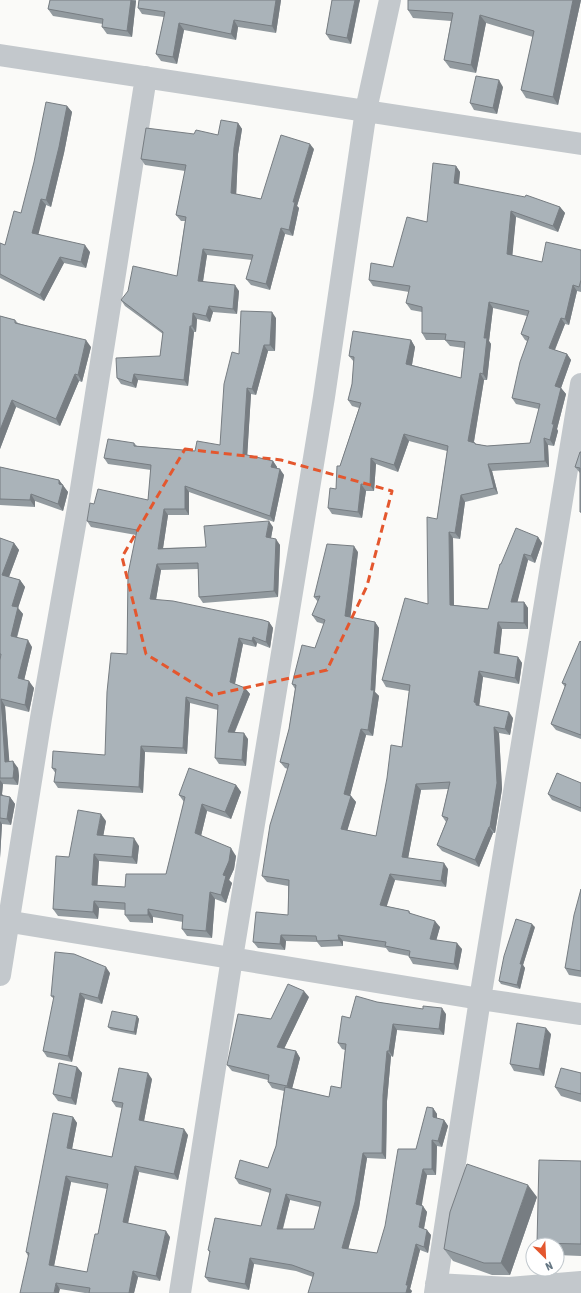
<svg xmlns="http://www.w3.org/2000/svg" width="581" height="1293" font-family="'Asap Condensed',sans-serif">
<rect width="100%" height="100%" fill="#fafaf8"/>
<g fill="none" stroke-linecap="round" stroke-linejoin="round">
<!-- minor -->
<path stroke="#c3c8cc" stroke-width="22" d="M0,55L581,144
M0,920L480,999L581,1014
M0,975L41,718L78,508L146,77
M436,1284L509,1288L581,1282
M180,1293L232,958L324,397L366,110L390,0
M435,1293L480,999L581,384"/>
</g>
<!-- wall -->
<path fill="#929a9f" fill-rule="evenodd" d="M50,0H136L132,37L107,34L102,27L103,24L53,16L48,9Z
M139,0H281L276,33L238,27L236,40L184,30L177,64L161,61L156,54L164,17L142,14L138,8Z
M332,0H360L351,44L330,40L326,34Z
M581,0L558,105L526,98L521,90L533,37L486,23L476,73L450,68L444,60L451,21L413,18L408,10Z
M503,87L497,114L474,110L470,103Z
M67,106L72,112L64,153L51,207L46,205L38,234L90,252L86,268L64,263L44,301L0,278V243L5,245L21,213Z
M238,123L242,129L238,154L236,194L261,199L314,149L297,206L299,208L293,236L285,234L270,290L251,285L246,279L252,260L207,255L203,282L239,291L237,314L213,312L210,322L197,319L196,332H194L188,386L138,380L136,388L121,384L117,378L160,356L163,334L125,306L121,300L177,276L185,221H181L176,215L185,171L145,165L141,159L194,134L218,135Z
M456,166L460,172L459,184L560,207L565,213L558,232L516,217L512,255L542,262L581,250V292L577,291L569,325L565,324L555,350L567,354L571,360L561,388L566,394L557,429L558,431L554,446L548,445L549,467L492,471L498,494L465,502L460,539L453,538L454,605L488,609L501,564L538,537L542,543L535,563L528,560L517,602H524L528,608V629H502L499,654L518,657L522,663L519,684L483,677L479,706L513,718L510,735L499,733L502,789L495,833H493L479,867L442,851L437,845L446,822L442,816L448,789L421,790L408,858L448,869L446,887L395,880L386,906L409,911L411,914L440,927L436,940L462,949L458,970L413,964L409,957V956L389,952L386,948L343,941V946L321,947L317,942L286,941L285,950L258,948L253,942L288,915V886L267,882L262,876L288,769L285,768L280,762L289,729L295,689L292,684L315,648L324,624L317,622L312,615L318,602L314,597L358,552L350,617L375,622L379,628L375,692L379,696L373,736L366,735L350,795L351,796L356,802L347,830L376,836L402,747L409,691L386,687L382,680L428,604L437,519L447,451L409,441L398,472L376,464L374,491H366L362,518L332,514L328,508L336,489L340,466L359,408L352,406L348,400L352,384L354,362L349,356L411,340L415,347L412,365L461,378L464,348L450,346L445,340H426L422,333V312L411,310L406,303L409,292L373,286L369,280L393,267L427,222ZM493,308L527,316L521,334L525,340L527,341L512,398L516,404L539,409L530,443L487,446L476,444L474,442L484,380H487L491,344L489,341Z
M0,316L15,320L18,323L91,347L82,382L79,381L60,426L16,407L0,449Z
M276,318L275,351H268L256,395L251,394L247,455L273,461L277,467V468L284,475L274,522L189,492V515H168L163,548L206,547L273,527L271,538L280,545L278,597L203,603L199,597L198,569L161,570L156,600L269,622L273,628L270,648L257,643L256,647L243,644L235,684L245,688L250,694L235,732L248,739L246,766L219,764L215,758L218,710L190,703L187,754L145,752L143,793L58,788L54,782L56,774L52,768L105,755L127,654L136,535L91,527L87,521L94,504L148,500L151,470L108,464L104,458L134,443L137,446L195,451L220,445L239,354Z
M581,452V513L580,512V473L575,467Z
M0,467L59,480L68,492L63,511L35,501V507L0,505Z
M0,538L14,543L19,550L9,577L20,580L25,587L18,608L23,614L17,638L32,647L24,680L34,688L29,712L5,706L9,762L18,768L19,776L18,785L3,784L2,794L3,796L10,797L15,804L11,825L2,824L0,858Z
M581,642V739L556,730L551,724L565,687L562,683Z
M581,783V812L552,800L548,794Z
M236,785L241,792L231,819L207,811L201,836L236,856L234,869L229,880L232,883L226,903L215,899L212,938L187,936L182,929L183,922L153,917V923L130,922L125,915V910L99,908L98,919L58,916L53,909L69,857L106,821L103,836L139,846L137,864L99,861L97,886L125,887L166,874L184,802L179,795Z
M581,889V977L569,975L565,968Z
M535,927L523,965L525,968L520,989L501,984L499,981Z
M110,973L102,1004L85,999L72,1062L47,1057L43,1051L54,999L51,996Z
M309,997L284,1049L296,1051L300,1058L292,1088L329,1097L341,1088L345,1050L342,1049L338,1043L350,1018L377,1002L446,1014L444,1035L397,1030L393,1057L391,1056L387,1101L386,1159L367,1158L359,1208L348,1249L377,1253L416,1149L433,1108L437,1114V1118L444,1120L448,1126L442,1147L437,1146L436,1175H427L421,1205L427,1212L424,1229L431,1235L428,1253L420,1250L410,1289L412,1291L411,1293H308L313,1277L296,1271L254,1264L249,1290L209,1282L205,1277L210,1253L208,1250L261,1226L270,1193L239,1184L235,1178L268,1168L276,1146L284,1091L272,1088L268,1082V1080L232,1071L227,1065L271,1019ZM290,1200L320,1207L314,1229H283Z
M137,1016L139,1019L136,1035L111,1030L108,1027Z
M551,1034L544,1076L514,1071L510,1064Z
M77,1067L82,1073L76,1105L58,1101L53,1094Z
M581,1073V1102L561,1096L555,1087Z
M152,1079L144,1121L188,1135L178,1180L139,1172L128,1223L170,1237L160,1281L138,1277L134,1293H85L60,1289L28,1256L26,1252L73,1117L77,1123L72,1149L112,1157L122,1108L116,1107L112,1101ZM71,1182L107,1189L98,1234L87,1272L54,1266Z
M581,1161V1256L557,1255V1245H538L537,1243Z
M537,1197L510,1275H492L453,1261L444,1249Z"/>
<!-- shaded-wall -->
<path fill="#777d82" d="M131,0L136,1L132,37L127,31Z
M276,0H281L276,33L272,26Z
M355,0H360L359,3L351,44L347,38Z
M573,0H581L558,105L553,97Z
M480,15L486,23L476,73L471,65Z
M234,20L238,27L236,40L231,34Z
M179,23L184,30L177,64L173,57Z
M499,80L503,87L497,114L493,108Z
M67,106L72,112L64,153L51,207L46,200Z
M238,123L242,129L238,154L236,199L231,193L234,148Z
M310,144L314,149L297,206L299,208L293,236L289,230L293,202Z
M456,166L460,172L458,190L454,183Z
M41,199L46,205L37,240L32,233Z
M560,207L565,213L558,232L553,226Z
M511,211L516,217L512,260L507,254Z
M281,228L285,234L270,290L266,284Z
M85,245L90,252L86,268L81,262Z
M203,249L207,255L202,287L198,281Z
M60,257L64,263L44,301L40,295Z
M235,285L239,291L237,314L233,309Z
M573,285L577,291L569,325L565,319Z
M489,302L493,308L489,341L491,344L487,380L483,374L484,338Z
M209,306L213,312L210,322L206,316Z
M272,312L276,318L275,351L270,345Z
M193,313L197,319L196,332L192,326Z
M561,318L565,324L553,354L549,348Z
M190,326L194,332L188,386L184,380Z
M86,340L91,347L82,382L78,375Z
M411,340L415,347L411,370L406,364Z
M264,345L268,351L256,395L252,389Z
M567,354L571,360L561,388L566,394L557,429L558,431L554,446L550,440L552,424L555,386Z
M480,373L484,380L473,447L468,441Z
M75,374L79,381L60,426L56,419Z
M134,374L138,380L136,388L132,383Z
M247,388L251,394L247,460L243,454Z
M12,400L16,407L0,449V430Z
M404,434L409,441L398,472L394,465Z
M544,438L548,445L549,467L545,461Z
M371,458L376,464L374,491L370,485Z
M273,461L277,467L275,473L271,467Z
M488,464L492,471L498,494L494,488Z
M280,469L284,475L274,522L270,516Z
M59,480L68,492L63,511L58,504Z
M361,484L366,491L362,518L358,512Z
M185,486L189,492V515L185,509Z
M31,494L35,501V507L30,500Z
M461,495L465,502L460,539L455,533Z
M164,509L168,515L162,555L158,549Z
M269,521L273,527L270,543L266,537Z
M449,532L453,538L454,611L450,605Z
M538,537L542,543L535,563L531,556Z
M276,539L280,545L278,597L274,591Z
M14,543L19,550L7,582L2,575Z
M354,546L358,552L350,622L345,616Z
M524,554L528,560L516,608L511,602Z
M157,564L161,570L155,605L150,599Z
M20,580L25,587L18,608L23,614L15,643L11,636L12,606Z
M524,602L528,608V629L524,623Z
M269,622L273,628L270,648L266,642Z
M375,622L379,628L375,692L379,696L373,736L368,730Z
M498,622L502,629L499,659L494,653Z
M253,637L257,643L256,647L252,641Z
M239,638L243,644L234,688L230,682Z
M28,640L32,647L23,685L18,678Z
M518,657L522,663L519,684L515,678Z
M479,671L483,677L479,707L480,711L474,702Z
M29,681L34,688L29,712L25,705Z
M245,688L250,694L232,738L228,732Z
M186,697L190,703L187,754L183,748Z
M1,699L5,706L10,769L5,762Z
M509,712L513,718L510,735L505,729Z
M494,727L499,733L502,789L495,833L490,827Z
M361,729L366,735L349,800L344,794Z
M244,733L248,739L246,766L242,760Z
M141,746L145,752L143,793L139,787Z
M13,761L18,768L19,776L18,785L13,778Z
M0,780L3,784L2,794L4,797L0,796Z
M416,784L421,790L407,864L402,857Z
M236,785L241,792L231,819L225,812Z
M351,796L356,802L346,835L341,829Z
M10,797L15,804L11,825L7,819Z
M202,804L207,811L200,840L195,833Z
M101,814L106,821L102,843L97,835Z
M0,821L2,824L0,858Z
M489,827L493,833L479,867L475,860Z
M134,838L139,846L137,864L132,857Z
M231,848L236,856L234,869L229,880L232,883L226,903L221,895L223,875Z
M94,854L99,861L97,893L92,885Z
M444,863L448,869L446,887L441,881Z
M390,874L395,880L385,912L380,905Z
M210,892L215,899L212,938L206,931Z
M94,901L99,908L98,919L93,912Z
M148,909L153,917V923L148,915Z
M435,921L440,927L435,945L430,939Z
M532,924L535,927L523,965L525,968L520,989L517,985L520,964Z
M281,935L286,941L285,950L280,944Z
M338,935L343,941V946L339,940Z
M457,943L462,949L458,970L454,964Z
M106,967L110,973L102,1004L98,998Z
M304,991L309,997L282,1053L277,1047Z
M80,993L85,999L72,1062L68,1056Z
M442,1008L446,1014L444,1035L439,1029Z
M137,1016L139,1019L136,1035L134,1032Z
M393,1024L397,1030L393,1057L389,1051Z
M546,1028L551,1034L544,1076L539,1069Z
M296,1051L300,1058L291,1093L287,1086Z
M387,1051L391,1056L387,1101L386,1159L382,1153L383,1095Z
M77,1067L82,1073L76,1105L71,1098Z
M148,1073L152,1079L143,1126L139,1120Z
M433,1108L437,1114V1123L433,1117Z
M73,1117L77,1123L71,1154L67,1148Z
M444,1120L448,1126L442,1147L438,1141Z
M184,1129L188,1135L178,1180L174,1174Z
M432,1140L437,1146L436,1175L432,1169Z
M363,1153L367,1158L359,1208L347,1254L342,1248Z
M135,1166L139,1172L127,1228L123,1222Z
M423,1169L427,1175L421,1210L416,1204Z
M66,1176L71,1182L53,1271L49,1265Z
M528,1185L537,1197L510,1275L501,1263Z
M286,1194L290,1200L281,1235L277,1229Z
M423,1206L427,1212L423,1233L419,1227Z
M427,1230L431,1235L428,1253L424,1247Z
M166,1231L170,1237L160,1281L156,1276Z
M416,1244L420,1250L410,1289L412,1291L411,1293H406V1285Z
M250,1258L254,1264L249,1290L245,1284Z
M133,1271L138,1277L134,1293H129Z
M56,1283L60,1289L59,1293H54Z"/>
<!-- building -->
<path fill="#aab3b9" stroke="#777d82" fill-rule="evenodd" d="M50,0H131L127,31L102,27L103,19L48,9Z
M139,0H276L272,26L234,20L231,34L179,23L173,57L156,54L165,12L138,8Z
M332,0H355L347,38L326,34Z
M408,0H573L553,97L521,90L534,31L480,15L471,65L444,60L453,13L408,10Z
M476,76L499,80L493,108L470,103Z
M46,102L67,106L59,147L46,200L41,199L32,233L85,245L81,262L60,257L40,295L0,274V243L5,245L14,211L21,213L34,162Z
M221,120L238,123L234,148L231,193L261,199L281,135L310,144L293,202H295L289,230L281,228L266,284L246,279L253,255L203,249L198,281L235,285L233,309L209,306L206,316L193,313L192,326H190L184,380L134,374L132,383L117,378L116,358L160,356L163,332L121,300L128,291L133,266L177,276L186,217L176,215L186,165L141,159L146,128L194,134L196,130L218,135Z
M433,163L456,166L454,183L525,197L526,195L560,207L553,226L511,211L507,254L542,262L546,242L581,250V280L579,287L573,285L565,319L561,318L549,348L567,354L555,386L561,388L552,424H554L550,440L544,438L545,461L488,464L494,488L461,495L455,533L449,532L450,605L488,609L500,564H501L516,528L538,537L531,556L524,554L511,602H524V623L498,622L494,653L518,657L515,678L479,671L474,702L476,703V705L509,712L505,729L494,727L497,783L490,827H489L475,860L437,845L448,818L442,816L450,782L416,784L402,857L444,863L441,881L390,874L380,905L409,911V913L435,921L430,939L457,943L454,964L409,957L410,951L385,946L386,942L338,935L339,940L317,941L316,936L281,935L280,944L253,942L256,912L288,915L289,880L262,876L270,825L289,764L280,762L289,729L296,685L292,684L302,645L315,648L325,620L312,615L320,596L314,597L327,544L354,546L345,616L375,622L371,690H374L368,730L361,729L344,794L351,796L341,829L376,836L387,778L391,745L402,747L410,685L382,680L405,598L428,604L427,517L437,519L448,446L404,434L394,465L371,458L370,485L361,484L358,512L328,508L330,488L336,489L337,466H340L361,403L348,400L352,384L354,357L349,356L353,331L411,340L406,364L461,378L465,342L445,340L446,334L422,333V307L406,303L410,286L369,280L371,263L393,267L407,217L427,222ZM489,302L529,311L521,334L529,337L520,362L512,398L540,404L530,443L487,446L475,444V443L468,441L480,373L483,374L487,338H484Z
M241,311L272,312L270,345H264L252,389L247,388L243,454L273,461L271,467L280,469L270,516L185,486V509H164L158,549L206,547L204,526L269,521L266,537L276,539L274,591L199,597L198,563L157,564L150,599L173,601L263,620L269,622L266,642L253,637L252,641L239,638L230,682L245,688L228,732L244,733L242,760L215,758L218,705L186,697L183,748L141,746L139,787L54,782L56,769L52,768L53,751L105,755L107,692L111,653L127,654L128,574L137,530L87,521L90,503L94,504L98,489L148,500L151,465L104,458L108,439L134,443V446L195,451L197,441L220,445L224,384L232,352L239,354Z
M0,316L15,320V323L86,340L78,375L75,374L56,419L12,400L0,430Z
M580,452H581V512H580V468L575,467Z
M0,467L59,480V484L63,485L58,504L31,494L30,500L0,499Z
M0,538L14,543L2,575L20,580L12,606L18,607L11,636L28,640L18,678L29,681L25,705L1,699L5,762L13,761L14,769L13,778H0V660L1,654H0Z
M580,641L581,642V735L551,724L566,684L562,683Z
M189,768L236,785L225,812L202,804L195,833L231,848L229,861L223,875L226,876L221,895L210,892L206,931L182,929L183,915L148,909V915H125V903L94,901L93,912L53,909L56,856L69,857L78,810L101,814L97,835L134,838L132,857L94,854L92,885L125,887L126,874H166L185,797L179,795Z
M557,773L581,783V808L548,794Z
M0,795L10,797L7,819L0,818Z
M581,889V971L565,968L574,915Z
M516,919L532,924L520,964H522L517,985L499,981L504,956Z
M55,952L74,954L106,967L98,998L80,993L68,1056L43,1051L54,996H51Z
M288,984L304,991L277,1047L296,1051L287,1086L268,1082L269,1075L227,1065L238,1014L271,1019Z
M356,996L377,1002L423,1009V1006L442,1008L439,1029L393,1024L389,1051H387L383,1095L382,1153H363L355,1202L342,1248L377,1253L385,1226L398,1149H416L427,1107L433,1108V1117L444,1120L438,1141L432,1140V1169H423L416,1204L423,1206L419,1227L427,1230L424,1247L416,1244L406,1285H408L406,1293H308L314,1273L292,1265L250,1258L245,1284L205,1277L210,1251L208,1250L215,1218L261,1226L271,1189L235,1178L240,1160L268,1168L276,1146L285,1087L329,1097L331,1086L341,1088L346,1044L338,1043L342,1016L350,1018ZM286,1194L321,1202L314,1229H277Z
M112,1011L137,1016L134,1032L108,1027Z
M517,1023L546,1028L539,1069L510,1064Z
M59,1063L77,1067L71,1098L53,1094Z
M119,1068L148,1073L139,1120L184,1129L174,1174L135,1166L123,1222L166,1231L156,1276L133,1271L129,1293H89L90,1288L56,1283L54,1293H20L29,1253L26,1252L53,1113L73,1117L67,1148L112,1157L123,1103L112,1101ZM66,1176L108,1184L98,1234H95L87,1272L49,1265Z
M561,1068L581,1073V1094L555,1087Z
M539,1160L581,1161V1244L537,1243Z
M467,1164L528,1185L501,1263H484L444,1249L450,1212Z"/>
<!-- marked area -->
<path fill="none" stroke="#e4572e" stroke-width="3" stroke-dasharray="8 5" stroke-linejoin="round" d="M185,449L281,460L392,491L367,586L327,670L212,695L146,654L122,557Z"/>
<!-- north arrow -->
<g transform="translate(545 1257) rotate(156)"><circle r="19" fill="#ffffff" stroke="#c1c8cd"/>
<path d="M0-3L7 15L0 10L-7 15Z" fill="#e4572e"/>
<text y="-6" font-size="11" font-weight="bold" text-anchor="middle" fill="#657683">N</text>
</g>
</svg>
